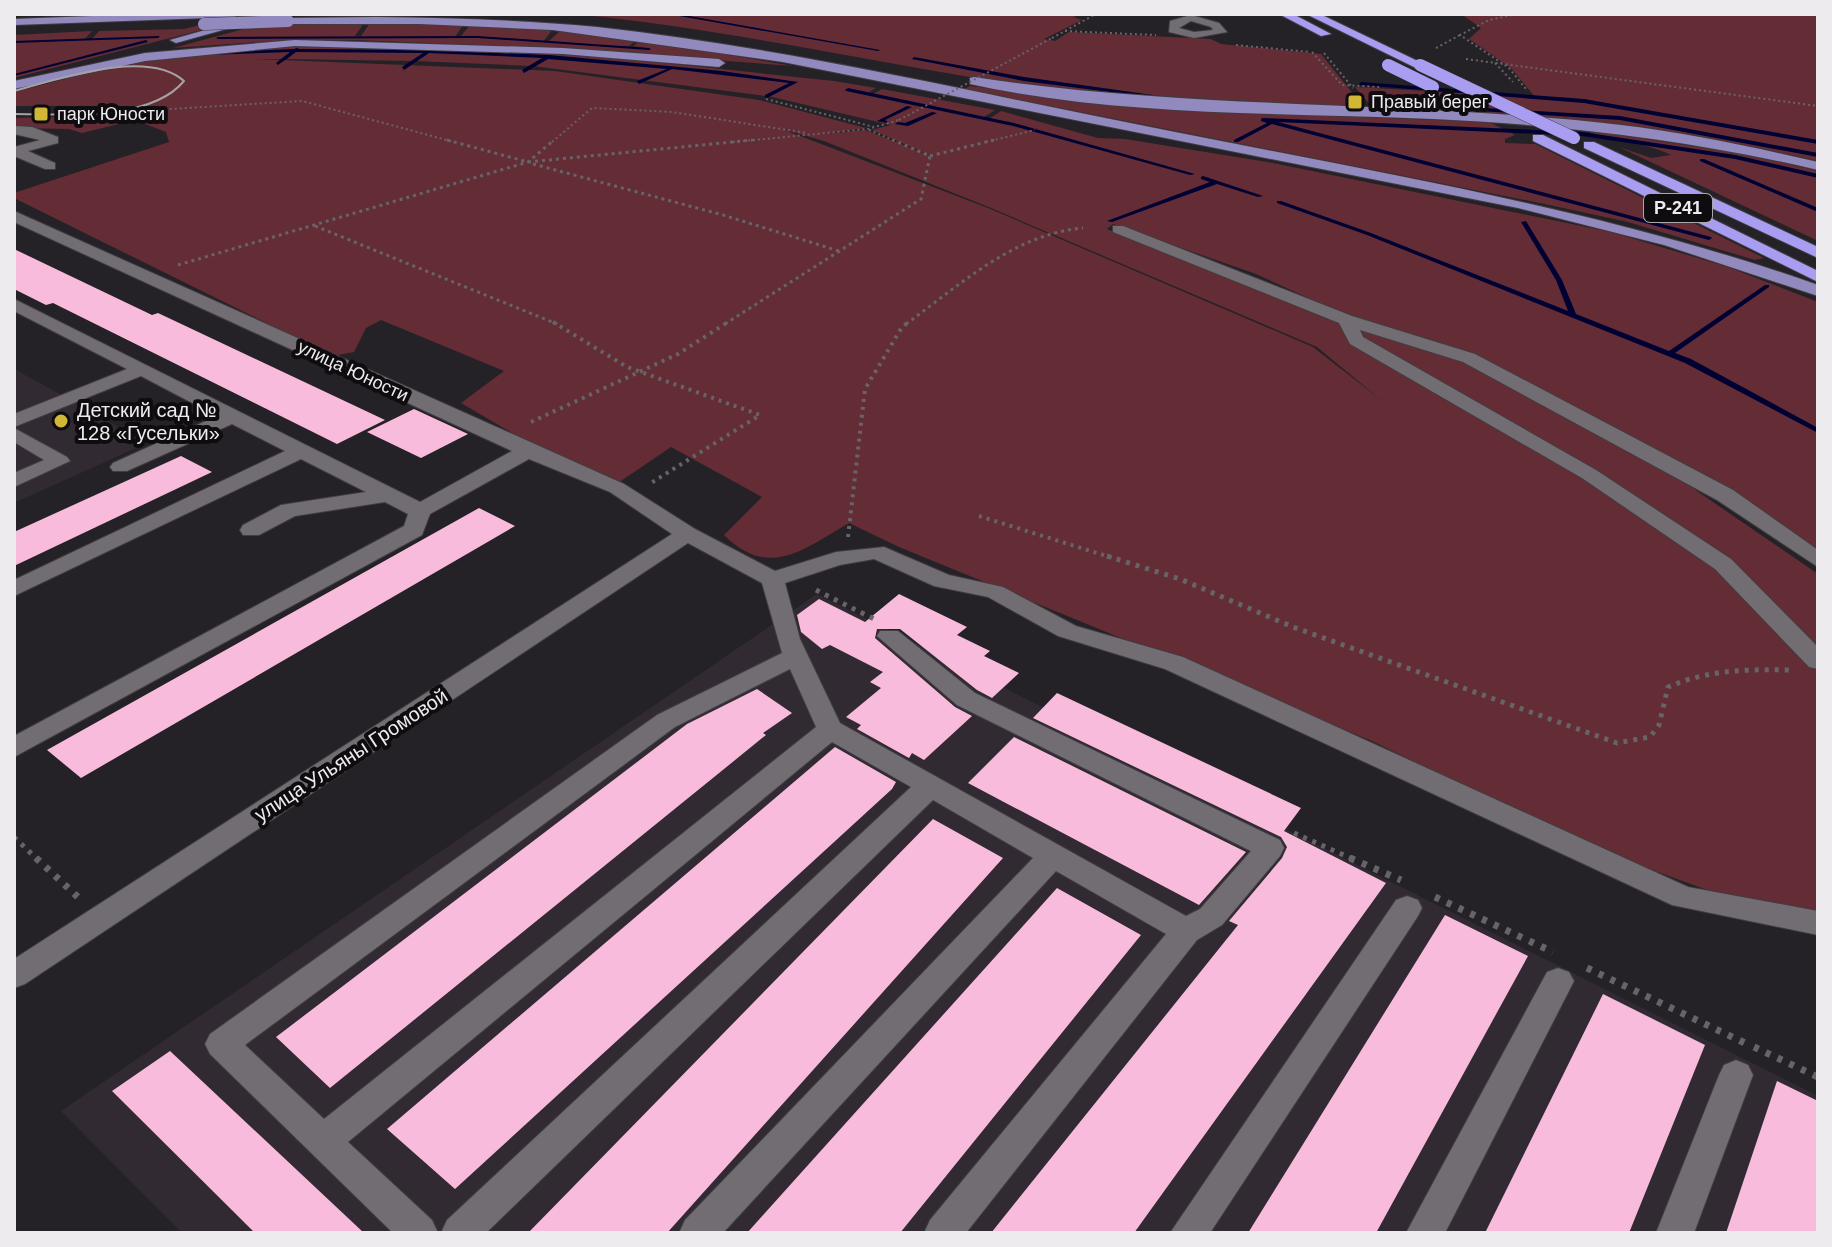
<svg xmlns="http://www.w3.org/2000/svg" width="1832" height="1247" font-family="Arial,sans-serif">
<rect width="100%" height="100%" fill="#252227"/>
<!-- built -->
<path fill="#312a33" d="M14,369L69,399L147,443L14,503Z
M817,594L1818,1096V1233H182L61,1111Z"/>
<!-- green -->
<path fill="#642d35" fill-rule="evenodd" d="M245,14H264L14,78V35L92,31L85,39L91,40L99,31L184,29Z
M574,14H1084L1073,17L1082,20L1044,39L1055,41L1069,32L1211,39L1221,44L1321,54L1363,106C1259,103 1149,102 1043,88C886,66 732,29 574,14Z
M1461,14H1818V161C1671,127 1520,112 1371,106L1355,87L1535,97L1511,68L1469,39L1481,28Z
M364,23L355,36H361L370,23L463,25L455,37L530,40L461,36L470,25L552,30L543,42H548L560,31L637,40L629,46H605L651,49L633,46L642,40L793,66L557,48L352,40L275,41L173,48L259,25L265,27L231,34L280,24Z
M290,45L578,54L834,81L876,88L869,92L873,94L882,89L995,110L984,117L989,119L1001,111L1098,138L1125,139L1273,163L1611,232L1728,267L1818,302V553L1678,478L1818,574V911L1748,905L1587,846L1372,741L899,547L849,523C804,549 769,580 724,535L762,497L671,447L615,485L519,437L461,403L504,371L381,320L366,328L354,352L333,356L14,198V193L169,142L166,132L135,120L82,133L69,129L14,128V118L93,116L141,106H14V92L132,62ZM294,49L298,50L287,59L413,61L429,51L416,61L530,66L547,56L533,66L765,96L789,84L768,96L891,125L872,130L934,157L865,130L817,135L866,128L759,100L555,71L256,59H283ZM782,129L824,141L991,208L1317,347L1381,400L1313,347L988,208ZM1113,224L1256,274L1341,313L1329,320L1107,229Z
M970,86L1154,109L1489,122L1515,135L1505,139V143L1535,144L1764,258L1755,260L1628,222L1540,203L964,89Z
M1585,130L1745,154L1818,171V241L1619,147L1651,158L1671,155C1643,141 1612,143 1585,130Z"/>
<g fill="none" stroke-linecap="round" stroke-linejoin="round">
<!-- stream -->
<path fill="#003" fill-rule="evenodd" d="M668,14H678L880,50L878,51Z
M160,36L158,38L14,43V41Z
M478,36L649,48L651,49L649,50L478,38L218,39L216,38L218,37Z
M146,40L148,42L14,76V74Z
M297,48L299,49L428,50L549,55L722,71L798,82L767,98L765,97V95L789,83L672,69L639,84L637,81L667,69L548,59L524,73L522,70L542,58L429,53L404,70L402,67L423,53L296,52L278,65L276,63L290,52L207,55L205,54L207,53L294,49Z
M914,57L1024,77L1160,96L1157,98L1024,81L912,59Z
M1361,82L1584,99L1818,140V144L1584,103L1359,85Z
M848,88L1014,123L1195,174L1190,175L1013,126L846,91L845,90Z
M1435,105L1620,116L1818,153V157L1620,120L1433,108L1432,107Z
M907,106L912,107L885,120L888,122L887,123L877,121Z
M932,112L937,113L908,126L895,124L898,122L905,123Z
M1263,118L1582,132L1735,155L1818,174V178L1735,159L1582,136L1278,122L1711,237L1712,238L1709,240L1272,124L1238,142H1234V140L1267,123L1261,121V119Z
M1700,159H1704L1818,208V212L1700,161Z
M1203,176L1263,196L1258,197L1217,184L1112,222L1107,221L1210,182L1201,179V177Z
M1277,201H1281L1371,233L1568,311L1556,280L1521,222L1526,221L1562,280L1576,314L1669,351L1765,285H1769V287L1675,353L1691,359L1818,428V433L1685,363L1367,235L1277,203Z"/>
</g>
<!-- building -->
<path fill="#f9bbdc" d="M14,249L152,315L158,313L385,420L337,444L53,303L46,305L14,289Z
M414,409L468,434L421,458L367,432Z
M181,456L212,472L14,566V532Z
M479,508L515,526L81,778L47,750Z
M899,594L967,627L957,635L990,651L984,656L1019,673L992,698L977,690L900,629H877L875,638L955,707L972,716L924,760L912,753L909,758L857,729L861,725L846,717L881,688L870,682L883,672L830,645L822,649L801,632L797,615L819,599L865,622Z
M757,689L792,713L763,733L766,735L330,1088L276,1037L687,724Z
M1057,693L1301,808L1284,831L1386,883L1134,1233H991L1238,925L1229,921L1282,858L1287,847L1281,837L1033,718Z
M1014,737L1246,852L1199,905L968,783Z
M835,747L896,782L892,789L455,1189L387,1129Z
M933,819L1003,858L667,1233H528Z
M1057,888L1141,935L900,1233H747Z
M1445,915L1528,956L1376,1233H1248Z
M1603,994L1705,1045L1629,1233H1485Z
M170,1051L364,1233H255L112,1091Z
M1777,1081L1818,1101V1233H1726Z"/>
<g fill="none" stroke-linecap="round" stroke-linejoin="round">
<!-- minor casing -->
<g stroke="#403d41" stroke-width="2">
<path id="minor" d="M1191,15L1219,23L1227,32L1194,38L1169,32L1170,21ZM1191,21L1211,27L1213,30L1194,32L1179,28Z
M14,126L32,127L58,137V143L28,151L55,163V169H45L14,156V147L40,140L14,134Z
M14,211L624,484L695,529L775,571L836,552L884,547L949,575L1003,587L1076,626L1183,657L1688,887L1818,911V935L1672,905L1165,669L1058,636L988,597L934,586L874,559L840,565L785,583L800,639L840,723L1186,916L1200,909L1251,851L957,705L877,636L880,631H898L975,693L1280,840L1284,848L1280,856L1222,925L1197,940L966,1233H924L930,1220L1166,934L1056,871L723,1233H679L685,1220L1033,858L933,800L486,1233H441L447,1220L911,787L832,742L348,1142L432,1220L438,1233H393L210,1054L205,1044L210,1034L657,715L782,653L762,583L688,543L25,984L14,988V959L672,534L610,492L529,459L430,514L422,535L14,757V736L404,526L408,514L385,502L295,516L259,535H243L240,530L243,525L281,505L366,492L301,459L14,596V580L285,451L232,424L127,471H113L110,467L113,463L217,416L141,376L14,427V414L127,369L14,311V299L420,502L512,451L14,222ZM790,669L816,727L324,1119L245,1045L675,727Z
M1113,226H1123L1352,316L1475,354L1733,490L1818,550V567L1717,500L1463,362L1360,330L1363,337L1596,470L1731,559L1818,647V669L1809,667L1715,569L1582,478L1350,344L1339,323L1113,232Z
M14,428L67,457L70,461L14,487V473L44,460L14,442Z
M1407,896L1418,900L1422,908L1418,916L1210,1233H1170L1396,900Z
M1558,968L1569,972L1574,981L1445,1233H1406L1547,972Z
M1736,1060L1748,1065L1753,1075L1694,1233H1656L1719,1075L1724,1065Z"/>
</g>
<!-- major casing -->
<g stroke="#403d41" stroke-width="2">
<path id="major" d="M144,14H240L235,17L14,25V19Z
M262,14H280L176,43L170,40Z
M376,17C450,18 524,20 597,27C788,48 976,93 1165,130C1385,174 1606,210 1818,285V296L1664,245L1518,208L783,62L553,30L420,24H288L282,21L288,18Z
M295,40L563,48L719,59L725,63L719,67L563,54L295,46L145,61L14,89V81L145,53Z
M974,77C1189,110 1406,100 1621,125C1688,133 1753,147 1818,162V170C1691,140 1564,125 1434,119C1281,112 1120,117 970,84V78Z"/>
</g>
<!-- highway casing -->
<g stroke="#403d41" stroke-width="2">
<path id="highway" d="M1279,14H1293L1331,34L1321,36Z
M1306,14H1320L1426,65L1416,68Z
M1533,135H1543L1818,271V282L1533,141Z
M1584,142H1594L1818,247V258L1584,148Z"/>
</g>
<!-- path-far4 -->
<path stroke="#676468" stroke-width="2" stroke-dasharray="2 3" stroke-linecap="butt" d="M1517,14L1489,20L1460,35L1509,68L1526,89
M1065,31L1156,35
M1052,38L1096,14
M1236,45L1310,52
M1436,48L1460,35
M1312,52L1342,85L1379,87
M1324,53L1353,88
M1466,59L1818,106
M1495,63L1513,82
M766,99L874,127
M55,116L302,101L454,142
M869,130L897,142
M552,142L592,108L672,112L807,133
M733,142L868,129L899,120
M986,142L1035,130"/>
<!-- path-far3 -->
<path stroke="#676468" stroke-width="3" stroke-dasharray="3 4" stroke-linecap="butt" d="M447,140L528,162L753,140
M930,156L994,140
M533,164L723,215L839,251
M315,226L557,324
M178,265L528,162L554,140
M725,324L921,199L930,156L893,140
M906,324C960,285 1014,234 1083,228"/>
<!-- path-far2 -->
<path stroke="#676468" stroke-width="4" stroke-dasharray="3 5" stroke-linecap="butt" d="M553,322L627,367L760,415L651,483
M531,422L678,354L728,322
M979,516L1113,558
M848,537L865,389L902,327L909,322"/>
<!-- path-far1 -->
<path stroke="#676468" stroke-width="5" stroke-dasharray="4 6" stroke-linecap="butt" d="M1107,556L1180,579L1293,627L1617,743L1650,737L1659,725L1668,687C1707,670 1747,669 1789,670
M816,590L874,619
M1294,833L1355,860
M14,837L38,860"/>
<!-- path -->
<path stroke="#676468" stroke-width="7" stroke-dasharray="5 8" stroke-linecap="butt" d="M36,858L80,899
M1350,858L1401,880
M1435,897L1553,952
M1587,968L1745,1043
M1754,1047L1818,1077"/>
<!-- minor -->
<use href="#minor" fill="#716d72" fill-rule="evenodd"/>
<!-- major -->
<use href="#major" fill="#928abe" fill-rule="evenodd"/>
<!-- highway -->
<use href="#highway" fill="#a89df0" fill-rule="evenodd"/>
<!-- tram -->
<path stroke="#a4a2a5" stroke-width="2" d="M14,91C58,79 147,48 184,81C150,122 63,114 14,114"/>
<!-- major-bridge casing -->
<g stroke="#403d41" stroke-width="13" stroke-linecap="butt">
<path id="major-bridge" d="M204,24L288,21"/>
</g>
<!-- highway-bridge casing -->
<g stroke="#403d41" stroke-width="13" stroke-linecap="butt">
<path id="highway-bridge" d="M1388,65L1433,87
M1420,65L1574,138"/>
</g>
<!-- path-bridge -->
<path stroke="#676468" stroke-width="2" stroke-dasharray="2 3" stroke-linecap="butt" d="M899,120L1052,38"/>
<!-- major-bridge -->
<use href="#major-bridge" stroke="#928abe" stroke-width="12"/>
<!-- highway-bridge -->
<use href="#highway-bridge" stroke="#a89df0" stroke-width="12"/>
</g>
<!-- markers -->
<g fill="#d1b736" stroke="#0e0c0e" stroke-width="3">
<rect x="1347" y="94" width="16" height="16" rx="4"/>
<rect x="33" y="106" width="16" height="16" rx="4"/>
<circle cx="61" cy="421" r="8"/>
</g>
<g text-anchor="middle" stroke-width="8" stroke-linejoin="round" paint-order="stroke">
<!-- far-poi labels -->
<g font-size="18" fill="#edebee" stroke="#0e0c0e" text-anchor="start">
<text x="1371" y="108">Правый берег</text>
<text x="57" y="120">парк Юности</text>
</g>
<!-- shield labels -->
<rect fill="#0e0c0e" stroke="#aaa8ab" stroke-width="2" x="1644" y="194" width="68" height="28" rx="6"/>
<g font-size="18" font-weight="bold" fill="#edebee">
<text x="1678" y="214">Р-241</text>
</g>
<!-- far-street labels -->
<g font-size="18" fill="#edebee" stroke="#0e0c0e">
<text transform="translate(353 371) rotate(25)" y="6">улица Юности</text>
</g>
<!-- poi labels -->
<g font-size="20" fill="#edebee" stroke="#0e0c0e" text-anchor="start">
<text x="77" y="417">Детский сад №<tspan x="77" dy="23">128 «Гусельки»</tspan></text>
</g>
<!-- street labels -->
<g font-size="20" fill="#edebee" stroke="#0e0c0e">
<text transform="translate(351 755) rotate(-33)" y="7">улица Ульяны Громовой</text>
</g>
</g>
<!-- border -->
<rect width="1832" height="1247" fill="none" stroke="#edebee" stroke-width="32"/>
</svg>
